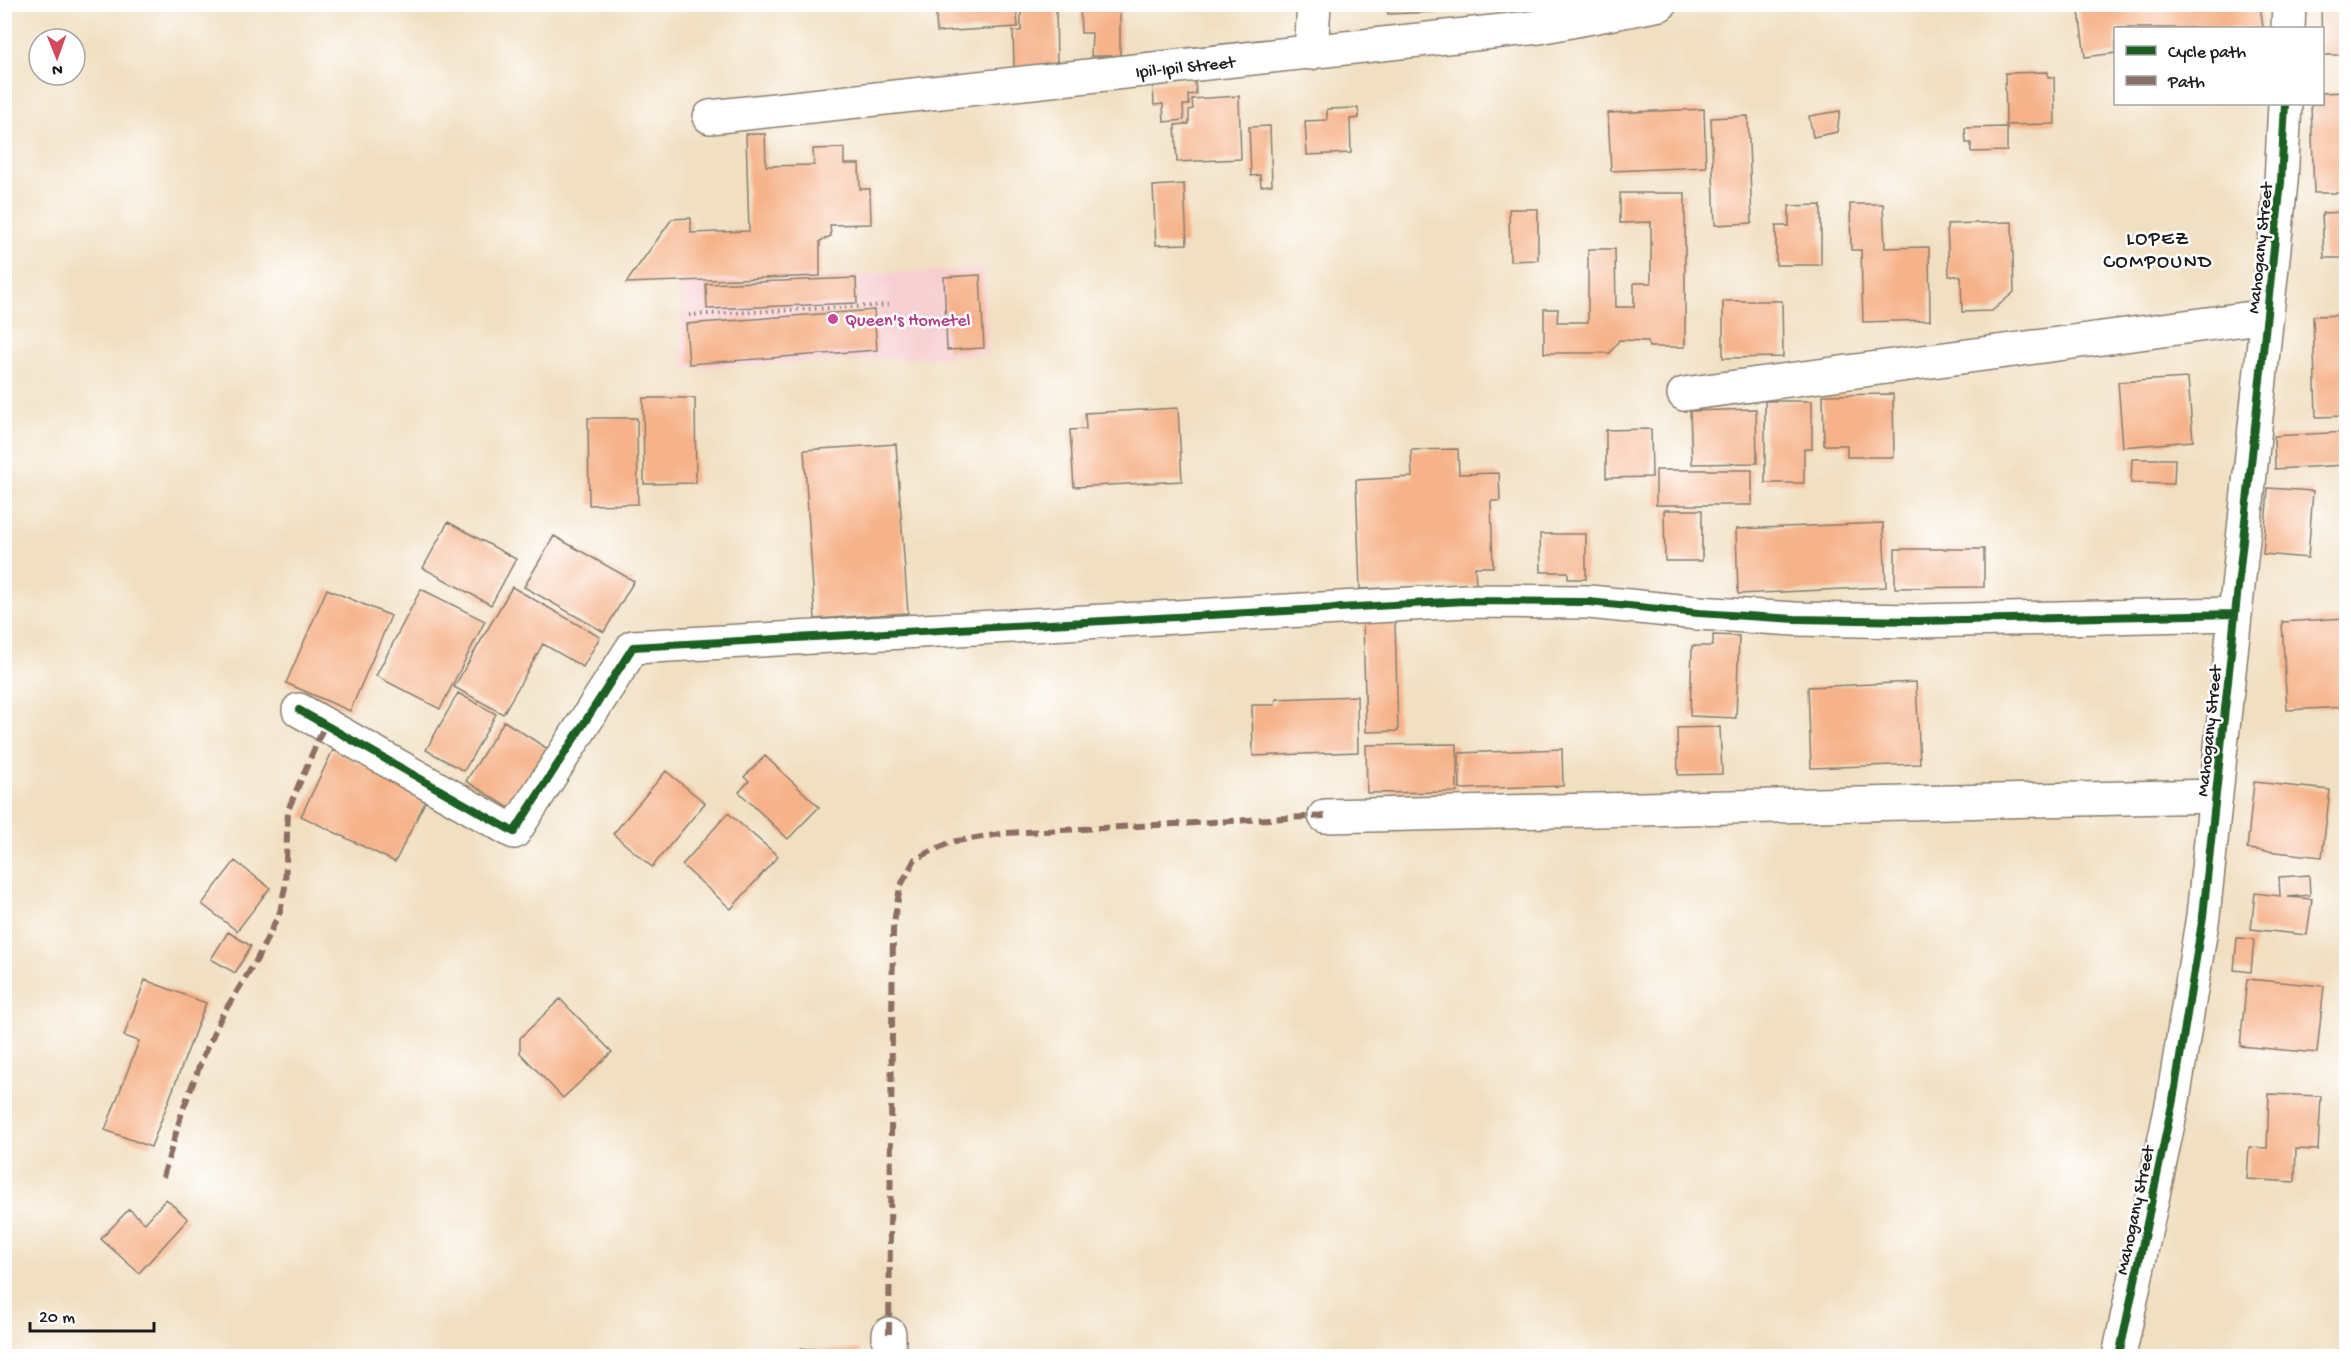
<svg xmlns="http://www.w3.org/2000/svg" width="2351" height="1361" font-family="'Gochi Hand',sans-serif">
<rect width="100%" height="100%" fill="#fff"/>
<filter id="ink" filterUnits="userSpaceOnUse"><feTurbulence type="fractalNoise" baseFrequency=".0167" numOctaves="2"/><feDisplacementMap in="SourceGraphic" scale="12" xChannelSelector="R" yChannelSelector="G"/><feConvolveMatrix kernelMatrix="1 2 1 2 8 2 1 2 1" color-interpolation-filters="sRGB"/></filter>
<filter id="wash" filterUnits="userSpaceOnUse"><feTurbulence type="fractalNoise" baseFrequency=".008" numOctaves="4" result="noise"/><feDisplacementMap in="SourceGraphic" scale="24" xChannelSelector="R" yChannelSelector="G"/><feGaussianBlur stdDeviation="1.35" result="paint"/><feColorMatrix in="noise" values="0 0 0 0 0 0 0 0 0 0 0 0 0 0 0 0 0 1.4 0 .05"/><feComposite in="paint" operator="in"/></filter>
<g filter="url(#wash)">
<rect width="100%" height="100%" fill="#f1dfc1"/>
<!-- built -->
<path fill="#f7cfd2" d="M984,269L988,354L683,368L679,283Z"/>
<g id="blocks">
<!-- building -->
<path fill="#f6b289" d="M935,4H1016L1018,27L937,32Z
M1021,4H1056L1057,67H1014L1013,31H1021Z
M1388,4H1435V12L1388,14Z
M2078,4H2260L2263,28H2116V53L2085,57Z
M2321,4H2346V55H2322Z
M1080,5H1120V56H1091L1092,33H1081Z
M2048,72V77H2054L2055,124L2006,125L2005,73Z
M1195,81L1196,94L1188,95L1189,105H1183L1184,120L1164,122L1163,104L1154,105L1153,83Z
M2346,92V193H2314L2311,104H2322V93Z
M1239,96L1241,159L1177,162L1175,125L1189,124V110L1193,109L1192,99Z
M1358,108L1359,118L1350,119L1351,153L1307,155L1305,121L1327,120V109Z
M1704,109L1706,167L1611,171L1608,113Z
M1840,111L1837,132L1813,137L1809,116Z
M1748,116L1752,223L1715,225L1711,118Z
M1270,126L1272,185L1261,186L1260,175L1251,176L1249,127Z
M2007,127V151L1971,152V143H1966L1965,128Z
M746,134H765L766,166L814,165L813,149L844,148V164H859L860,189H870L871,224L830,225L831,236L820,241V276L626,283L672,219L691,218V233L749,231Z
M1184,184L1187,244L1156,245L1153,186Z
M1620,193H1685V347H1649L1648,341L1619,340L1610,353H1544V309H1558L1557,322H1588V249H1615L1616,307H1634V283H1651V222L1620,223Z
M1850,204H1883L1885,248L1929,247L1930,320L1863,322L1861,250H1851Z
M1821,205V265H1776V226H1789V206Z
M1509,209H1538V260L1510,261Z
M2346,212V258H2324L2322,213Z
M2012,222L2014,292L1992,311L1962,312L1961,276H1949L1947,224Z
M980,275L984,348L947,350L944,277Z
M856,278L857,303L707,309L706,284Z
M1723,301H1782L1783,357L1723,358Z
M874,310L877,350L689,364L686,324Z
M2346,315V416L2316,417L2313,316Z
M2188,378L2193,441L2123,447L2118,382Z
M1893,394L1894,457H1847V445H1824L1823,395Z
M643,398H695L696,483L644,484Z
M1765,401H1812V449H1804V483H1765Z
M1178,408L1182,481L1074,487L1070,430L1086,429L1085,413Z
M1756,409L1757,463L1692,464L1690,411Z
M588,418H637L638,504L589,505Z
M1651,429L1652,477L1606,478V430Z
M2346,432V465L2275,469L2274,436Z
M896,444L908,613L815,619L804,450Z
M1458,449L1459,474L1499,473L1500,501H1491L1493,567H1475L1476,585L1360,589L1356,480L1412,477L1411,450Z
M2132,459H2175L2174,484L2131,483Z
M1656,470H1752V505H1656Z
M2268,488L2313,491L2308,558L2263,554Z
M1664,510H1702V561H1665Z
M448,522L516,559L491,605L423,568Z
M1883,523L1886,587L1738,594L1736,529Z
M1540,534H1586V579H1568V572H1541Z
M554,536L634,581L604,632L524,587Z
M1895,549H1984V587L1895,588Z
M512,587L600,637L583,667L543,644L503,714L454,687Z
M327,589L391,616L350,711L286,683Z
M421,589L485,621L440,709L376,676Z
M2346,618V707L2287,710L2282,622Z
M1395,622L1398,731L1366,732L1363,623Z
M1713,635L1739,636L1736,718L1690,716L1692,646H1713Z
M1916,682L1920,764L1811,768L1808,687Z
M458,693L496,714L464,771L426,750Z
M1357,696L1358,752L1253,756L1252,705H1275L1276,699Z
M504,721L548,749L511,809L466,781Z
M1720,727L1722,774L1678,775L1677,728Z
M1457,744V792L1367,793L1366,745Z
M1562,749L1563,786L1460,789L1459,753Z
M333,750L428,796L395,862L301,816Z
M765,756L819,807L788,839L739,792L749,781L744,777Z
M666,771L705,803L652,867L613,834Z
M2254,782L2330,790L2322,857L2247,849Z
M728,813L778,856L731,909L682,865Z
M235,861L270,888L237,931L202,904Z
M2309,875L2310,895L2288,897L2312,899L2307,935L2251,929L2255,893L2280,896L2279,877Z
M228,932L251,946L235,973L211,959Z
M2237,938L2254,939L2251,972L2234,970Z
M2247,979L2324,986L2317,1053L2240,1046Z
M145,980L206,1003L151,1147L105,1130L139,1041L124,1036Z
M560,999L612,1052L563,1098L520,1053V1038Z
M2269,1094L2321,1096L2318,1150L2296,1149L2295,1182L2247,1179L2249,1147L2267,1148Z
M166,1199L188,1219L139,1273L101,1239L129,1209L145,1223Z
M800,1349H860V1356H800Z"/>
</g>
</g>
<g filter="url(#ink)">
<use href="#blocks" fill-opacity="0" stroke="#867e6e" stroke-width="1.5"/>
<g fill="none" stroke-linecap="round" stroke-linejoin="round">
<!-- minor casing -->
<g stroke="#867e6e" stroke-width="36">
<path id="minor" d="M2288,28L2289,4
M1311,53L1314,4
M710,117L1539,27L1660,4
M1684,394L2267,316
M299,710L514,832L633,647L1465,601L1589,602L1698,613L1795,619L1918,621L2235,614
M1325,816L2216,796
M889,1356V1334
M2119,1356L2173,1100L2203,916L2281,182L2285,104"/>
</g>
<!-- path -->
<path stroke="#867e6e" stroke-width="4" stroke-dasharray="1.5 4.5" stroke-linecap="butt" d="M689,315L889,305"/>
<!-- minor -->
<use href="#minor" stroke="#fff" stroke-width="33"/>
<!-- quiet -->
<path stroke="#8d6e63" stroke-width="6" stroke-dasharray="12 6" stroke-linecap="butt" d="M163,1177L182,1112L201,1062L221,1017L256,961L280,912L285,887L288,810L325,724
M889,1334L893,929L900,887L915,859L951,842L1007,833L1325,816"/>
<!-- cycleway casing -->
<g stroke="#fff" stroke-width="11">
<path id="cycleway" d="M299,710L514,832L633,647L1465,601L1589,602L1698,613L1795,619L1918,621L2235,614
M2119,1356L2173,1100L2203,916L2281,182L2285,104"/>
</g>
<!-- cycleway -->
<use href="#cycleway" stroke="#1b5e20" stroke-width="8"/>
</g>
</g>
<!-- markers -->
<circle fill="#d1479c" stroke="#fff" stroke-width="2" cx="833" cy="319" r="6"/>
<g text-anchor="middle" stroke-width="5" stroke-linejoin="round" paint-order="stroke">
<!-- street labels -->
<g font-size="18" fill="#1c1c1c" stroke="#fff">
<text transform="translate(1185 66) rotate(-6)" y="6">Ipil-Ipil Street</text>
<text transform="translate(2259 248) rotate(-84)" y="6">Mahogany Street</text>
<text transform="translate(2208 731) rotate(-84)" y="6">Mahogany Street</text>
<text transform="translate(2134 1210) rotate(-78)" y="6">Mahogany Street</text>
</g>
<!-- hotel labels -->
<g font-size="18" fill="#b23c85" stroke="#fff" text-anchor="start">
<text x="845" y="325">Queen's Hometel</text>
</g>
<!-- neighbourhood labels -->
<g font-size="20" letter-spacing="1.5" fill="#1c1c1c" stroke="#fff">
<text x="2158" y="244">LOPEZ<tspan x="2158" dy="23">COMPOUND</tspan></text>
</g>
</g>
<!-- margin -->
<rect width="2351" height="1361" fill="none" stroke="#fff" stroke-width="24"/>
<!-- legend -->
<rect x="2114" y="27" width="210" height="78" fill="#ffffff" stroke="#a4a4a4" stroke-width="1.5"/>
<rect x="2126" y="46" width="30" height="9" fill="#1b5e20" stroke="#a4a4a4" stroke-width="1.5"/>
<text x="2168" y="57" font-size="18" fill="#1c1c1c">Cycle path</text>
<rect x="2126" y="76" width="30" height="9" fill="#8d6e63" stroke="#a4a4a4" stroke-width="1.5"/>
<text x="2168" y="87" font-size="18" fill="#1c1c1c">Path</text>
<!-- north arrow -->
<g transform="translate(57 57) rotate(179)"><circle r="28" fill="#ffffff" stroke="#a4a4a4" stroke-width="1.5"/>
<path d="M0-4.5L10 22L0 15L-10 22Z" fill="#d1495b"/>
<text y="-9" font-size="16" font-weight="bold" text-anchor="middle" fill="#1c1c1c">N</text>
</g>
<!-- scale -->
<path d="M30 1322v9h124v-9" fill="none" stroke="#1c1c1c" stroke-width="3"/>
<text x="39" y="1322" font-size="18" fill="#1c1c1c" stroke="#ffffff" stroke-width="4.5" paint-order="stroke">20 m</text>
</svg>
